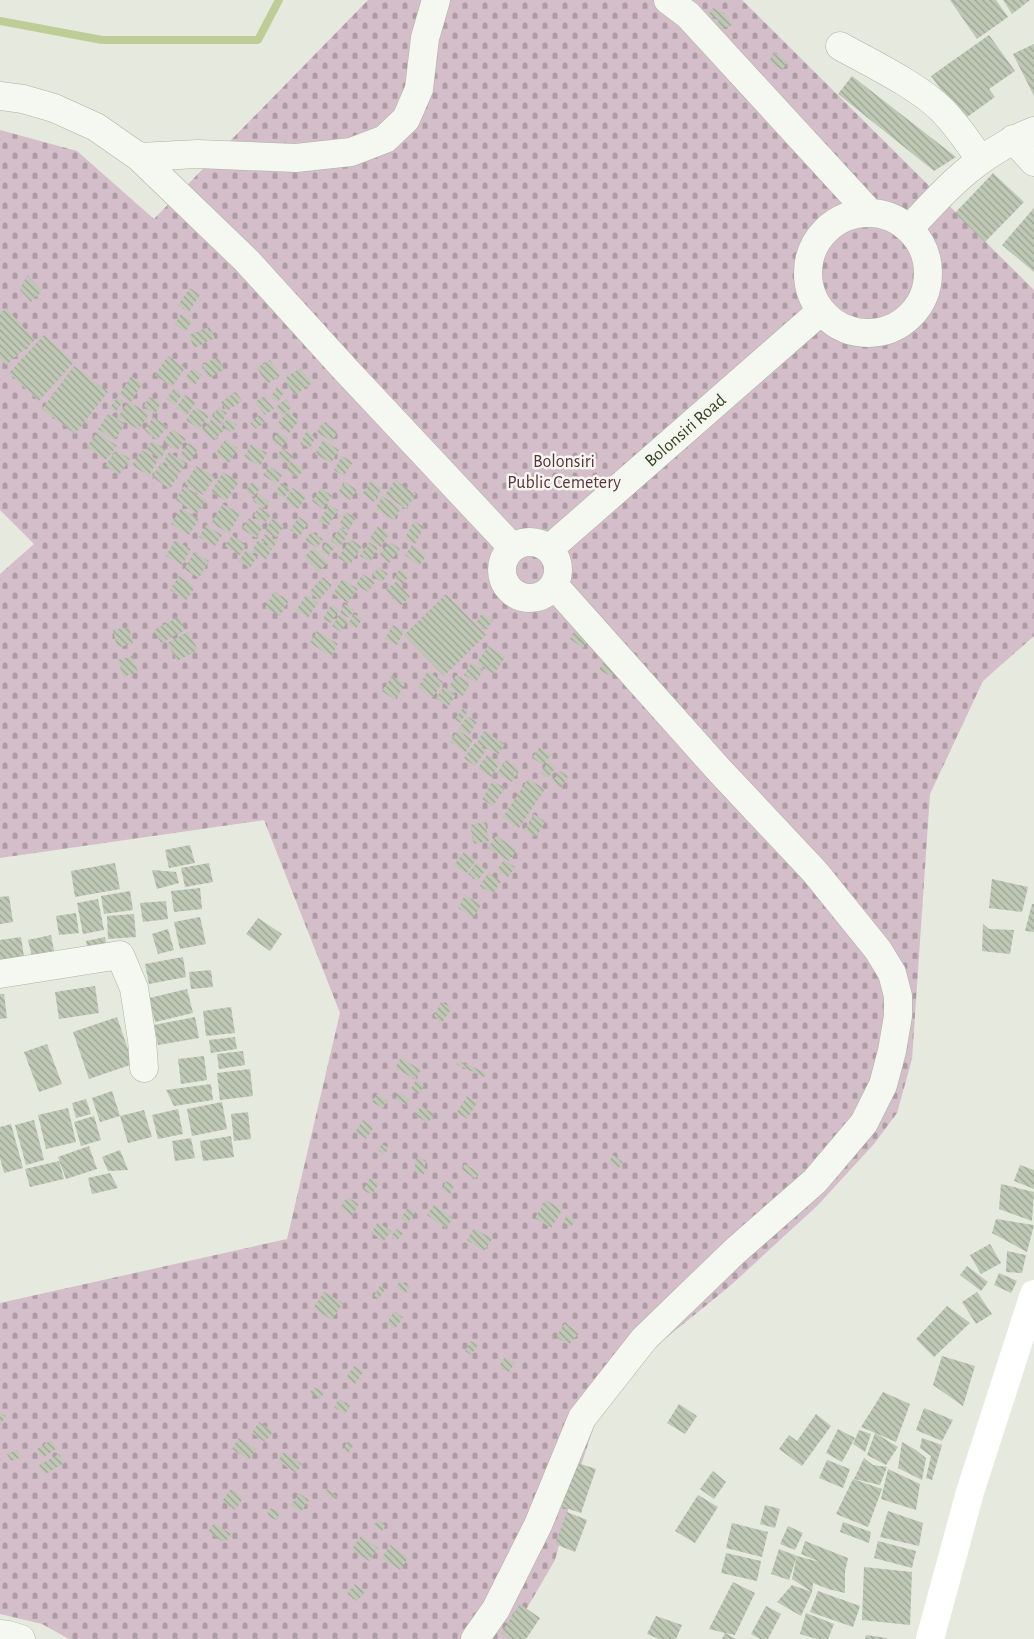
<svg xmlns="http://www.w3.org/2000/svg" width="1034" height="1639" font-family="'Alegreya Sans',sans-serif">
<defs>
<pattern id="cemetery-stones" width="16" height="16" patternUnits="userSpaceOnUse" patternTransform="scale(1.25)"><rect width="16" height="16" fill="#d4bec9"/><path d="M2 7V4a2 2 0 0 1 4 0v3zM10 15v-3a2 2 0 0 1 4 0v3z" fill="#ad9ca3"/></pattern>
<pattern id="building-back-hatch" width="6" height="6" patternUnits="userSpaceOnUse" patternTransform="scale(1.25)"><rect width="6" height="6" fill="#bfc7b5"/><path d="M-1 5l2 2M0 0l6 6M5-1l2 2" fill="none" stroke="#9ca393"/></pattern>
</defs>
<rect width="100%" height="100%" fill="#e5e9de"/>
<!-- cemetery -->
<path fill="url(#cemetery-stones)" d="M368,0H742L1034,290V636L983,681L930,794L912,1059L897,1113L874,1144L817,1206L730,1286L645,1355L604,1397L577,1477L555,1560L509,1639H69L42,1624L0,1614V1303L287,1239L340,1013L264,820L0,858V574L34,544L0,510V130L77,151L154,219Z"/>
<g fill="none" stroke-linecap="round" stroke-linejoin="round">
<!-- stream -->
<path stroke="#bdcd95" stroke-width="8" d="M0,21L102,40H258L279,0"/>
</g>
<!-- building -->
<path fill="url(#building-back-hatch)" d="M950,0H996L1008,17L977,39Z
M1003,0H1030L1012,14Z
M713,8L724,13L733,25L721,29L716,25L719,21L709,14Z
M989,35L1015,71L989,89L995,97L963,120L931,76Z
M1034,44V96L1013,54Z
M774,52L788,62L782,70L769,61Z
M852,76L956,157L934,171L838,94Z
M993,173L1024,202L985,242L955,213Z
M1034,208V272L1002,245Z
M27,275L42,291L31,302L20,290Z
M190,288L200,295L189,312L178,305Z
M6,308L35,340L6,365L0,358V314Z
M181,314L192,322L185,332L175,324Z
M209,327L215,338L194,348L189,335Z
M44,335L74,362L39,401L9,373Z
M168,356L185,368L172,387L155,375Z
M218,357L224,370L209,378L202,365Z
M270,360L280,376L267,384L257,368Z
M74,366L108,392L75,434L42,409Z
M193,368L202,375L195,385L185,378Z
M300,368L312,383L295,395L284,379Z
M131,376L142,384L131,402L120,394Z
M277,387L284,392L278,402L271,397Z
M174,388L182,394L175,405L167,399Z
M236,392L242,401L227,411L221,402Z
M185,395L196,402L187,415L176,408Z
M264,396L274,409L265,415L255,402Z
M117,397L123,401L116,412L110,408Z
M149,397L161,403L155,414L143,407Z
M286,399L292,408L282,415L276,407Z
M128,401L149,414L139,430L118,417Z
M195,407L209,416L199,429L186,420Z
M218,408L227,413L221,424L211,418Z
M288,411L299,421L289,433L278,423Z
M109,413L125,424L115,440L98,429Z
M259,415L265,422L256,429L250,423Z
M154,417L167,427L157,440L144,430Z
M227,418L237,425L232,433L222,426Z
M212,419L224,430L214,441L202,430Z
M323,422L338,431L332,442L317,432Z
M172,429L186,439L177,451L163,442Z
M307,430L315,438L310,448L300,444Z
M97,432L117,446L106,460L87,447Z
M278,432L288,439L282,447L272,440Z
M225,440L238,448L229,463L215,454Z
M323,440L339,450L331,463L315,454Z
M152,441L166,449L161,459L146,451Z
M188,443L198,449L190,462L180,455Z
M251,444L267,453L260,466L244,457Z
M282,448L293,456L288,464L277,456Z
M116,450L130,459L119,475L105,466Z
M142,450L158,460L149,476L132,465Z
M169,452L186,463L180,473L163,462Z
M342,456L353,462L344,476L334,470Z
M291,461L304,469L297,478L286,470Z
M161,463L179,474L170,489L152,477Z
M196,466L215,477L203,495L185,484Z
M269,466L282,475L277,484L263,475Z
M223,472L239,482L226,501L211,492Z
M395,480L416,494L406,509L385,495Z
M371,481L382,488L374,502L362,494Z
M252,482L260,488L254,497L246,491Z
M345,482L357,490L350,500L338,492Z
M281,483L290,489L284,498L275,492Z
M184,486L206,500L197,514L176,500Z
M293,488L306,497L298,509L285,500Z
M321,488L332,496L323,509L312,501Z
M258,494L269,502L264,508L253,501Z
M382,496L401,508L394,520L375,509Z
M223,504L240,514L229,533L211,523Z
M329,505L338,510L328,526L319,521Z
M259,507L271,515L264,524L253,516Z
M181,508L199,519L189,535L171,524Z
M346,512L356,518L348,531L339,524Z
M299,517L308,523L300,536L290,530Z
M249,518L263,527L256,538L242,529Z
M272,519L284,526L276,538L265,531Z
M414,521L424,527L415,544L405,538Z
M206,525L222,535L215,546L199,537Z
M378,526L389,534L381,547L369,540Z
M340,528L348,534L340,547L331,541Z
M311,532L323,539L317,548L305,540Z
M265,534L277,541L273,548L261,540Z
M232,535L246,545L240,555L225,546Z
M350,539L362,546L350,565L338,558Z
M175,540L191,549L182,565L166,556Z
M258,540L272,549L266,560L252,551Z
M327,541L335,547L328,556L321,551Z
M369,542L378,548L370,562L360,556Z
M390,542L400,549L389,563L379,555Z
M412,545L426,556L419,566L405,555Z
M314,548L328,563L318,572L304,557Z
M246,550L257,557L250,568L239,561Z
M194,552L209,561L199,578L184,569Z
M378,567L388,574L382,582L372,576Z
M400,569L409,576L403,584L394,578Z
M363,574L375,582L368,592L356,585Z
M179,576L195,587L186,601L170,590Z
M323,577L332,585L319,600L309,592Z
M342,579L358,589L348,603L333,594Z
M397,581L410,597L400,606L386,590Z
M274,592L289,600L280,616L265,608Z
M446,594L486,635L444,676L404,635Z
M306,595L318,603L308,618L296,610Z
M345,604L354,610L349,618L340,613Z
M331,605L339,610L331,623L323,619Z
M482,613L493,621L486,630L476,623Z
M354,614L362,619L356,629L348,624Z
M339,615L348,620L341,632L332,626Z
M178,617L185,630L161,643L154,630Z
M393,625L404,631L397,645L385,639Z
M129,627L133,644L117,647L113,630Z
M578,628L590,637L583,648L570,639Z
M317,631L338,644L331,656L310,643Z
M188,632L198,650L177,661L167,643Z
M488,646L505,657L494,674L477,663Z
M132,656L138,672L123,677L118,660Z
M606,657L616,668L611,676L599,670Z
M471,663L483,670L476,682L464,675Z
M428,671L443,682L433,697L418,687Z
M456,675L470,683L463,696L449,687Z
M392,676L405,684L395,700L382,691Z
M444,687L456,695L448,707L436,698Z
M463,708L468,711L460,723L455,719Z
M467,716L477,722L469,735L459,728Z
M458,730L473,740L466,752L450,742Z
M484,731L505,744L498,755L477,743Z
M475,743L486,750L475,766L464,758Z
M540,747L551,755L543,765L532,758Z
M487,755L500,763L491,777L478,768Z
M506,760L520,770L512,782L497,773Z
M548,762L556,767L548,778L541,773Z
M560,771L568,776L561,788L552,782Z
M528,779L545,789L519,828L503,817Z
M493,781L505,788L493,806L482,799Z
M534,814L545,822L536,837L524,830Z
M485,822L489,841L474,844L470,825Z
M496,836L517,849L509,861L488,848Z
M190,845L195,863L169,868L165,850Z
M464,852L476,860L466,874L454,865Z
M504,860L515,867L508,877L497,870Z
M115,863L120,889L75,897L71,871Z
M209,863L213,882L185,887L181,868Z
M476,863L486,869L478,881L468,874Z
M152,870L176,872L179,883L157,889Z
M488,873L501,881L493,894L480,886Z
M992,879L1028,887L1022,912L989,908Z
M200,888L202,909L174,912L171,891Z
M130,891L133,910L104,914L101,896Z
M465,895L481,905L473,918L458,908Z
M9,896L13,922L0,924V897Z
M98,899L104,930L83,934L77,903Z
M166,901L168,919L143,922L140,903Z
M1032,904H1034V932L1025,931Z
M76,913L79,933L59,935L56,916Z
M134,914L136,937L108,939L107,916Z
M200,917L206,944L180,949L174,922Z
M258,918L282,934L270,951L246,934Z
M983,924L989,929L1014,930L1010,954L982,951Z
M168,929L174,950L158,954L152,934Z
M51,935L54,951L32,956L28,940Z
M21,937L24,957L0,960V940Z
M105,937L107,951L89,954L86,941Z
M183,957L186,977L149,984L145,964Z
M211,970L213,987L191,989L189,972Z
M95,986L99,1013L59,1019L55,992Z
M187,989L193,1013L155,1022L149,998Z
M0,994H4L7,1018L0,1019Z
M441,1002L452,1008L441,1024L434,1015Z
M231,1007L235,1033L206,1036L203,1011Z
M117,1017L133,1064L89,1079L73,1032Z
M195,1017L199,1038L158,1045L154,1025Z
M235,1037L237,1049L211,1053L209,1040Z
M47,1044L62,1084L39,1092L24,1052Z
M243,1051L245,1065L219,1069L217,1054Z
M204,1056L207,1080L181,1084L178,1059Z
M401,1058L421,1070L415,1079L395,1068Z
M461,1062L486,1073L484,1077L456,1064Z
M250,1069L253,1096L220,1100L217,1073Z
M416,1080L424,1085L419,1094L411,1089Z
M211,1084L213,1100L174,1106L166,1090Z
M112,1091L120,1116L100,1122L92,1098Z
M399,1093L409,1100L406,1105L395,1099Z
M377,1094L388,1101L383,1108L372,1102Z
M467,1096L477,1103L467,1119L457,1112Z
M86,1099L91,1114L76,1118L72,1103Z
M222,1102L227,1129L192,1136L187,1109Z
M421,1106L434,1114L428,1123L415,1115Z
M68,1108L76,1142L46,1149L38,1115Z
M178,1109L183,1134L158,1139L152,1115Z
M144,1110L152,1137L128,1143L120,1116Z
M248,1112L251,1139L234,1141L231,1114Z
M94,1116L101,1140L81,1146L74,1122Z
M34,1120L44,1160L26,1165L15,1125Z
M363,1120L374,1127L366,1139L355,1132Z
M11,1124L23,1168L4,1173L0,1158V1127Z
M231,1136L234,1157L203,1161L200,1141Z
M191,1138L195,1158L175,1161L172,1141Z
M382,1144L389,1148L384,1155L378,1150Z
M89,1146L97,1169L66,1179L58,1157Z
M120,1150L128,1170L108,1171L102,1157Z
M613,1155L623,1162L619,1168L609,1162Z
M416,1158L426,1160L424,1174L414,1173Z
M59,1161L64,1179L30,1187L25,1169Z
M465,1164L479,1173L475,1179L461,1169Z
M1020,1165L1034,1170V1189L1014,1181Z
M110,1173L118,1188L92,1194L88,1178Z
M370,1178L379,1183L372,1195L363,1190Z
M446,1181L454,1186L450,1194L442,1189Z
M1001,1184L1034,1192L1032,1221L999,1209Z
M347,1197L359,1204L352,1216L340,1208Z
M546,1200L562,1210L551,1228L535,1218Z
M434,1205L453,1218L446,1228L427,1215Z
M408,1207L415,1212L408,1223L401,1218Z
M567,1215L575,1221L571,1227L563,1222Z
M996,1219L1034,1225L1027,1252L992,1233Z
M378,1222L391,1231L384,1241L371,1233Z
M474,1228L492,1239L484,1251L467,1240Z
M396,1229L403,1233L397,1241L391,1237Z
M990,1244L1001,1263L981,1274L970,1255Z
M1007,1251L1026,1255L1022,1273L1006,1272Z
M967,1266L988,1282L981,1291L960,1275Z
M999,1273L1017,1281L1011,1293L994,1285Z
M400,1281L409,1287L406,1293L396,1287Z
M380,1286L385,1289L379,1299L374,1296Z
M324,1292L343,1303L332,1320L313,1308Z
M977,1292L992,1314L976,1324L962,1302Z
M947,1306L970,1323L934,1357L916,1339Z
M394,1312L403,1317L395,1329L387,1323Z
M565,1323L579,1333L569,1345L556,1337Z
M471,1341L478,1345L471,1355L465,1351Z
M942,1356L975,1366L963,1406L933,1385Z
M505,1357L515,1363L509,1372L499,1366Z
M354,1366L364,1371L355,1384L346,1378Z
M314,1387L324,1393L320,1399L310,1393Z
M883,1392L910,1404L896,1442L861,1427Z
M339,1399L350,1406L345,1414L334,1407Z
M679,1404L697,1416L685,1434L667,1423Z
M924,1408L953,1420L942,1441L916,1430Z
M0,1412L6,1416L0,1425Z
M816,1414L831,1426L802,1466L779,1449L789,1435L797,1441Z
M259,1422L273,1431L265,1442L252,1433Z
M838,1429L855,1438L842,1462L826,1453Z
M859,1430L871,1434L865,1452L853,1444Z
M875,1433L898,1447L886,1465L867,1455Z
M239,1438L256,1449L249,1460L232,1449Z
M922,1438L942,1445L932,1480L926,1478L931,1456L920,1448Z
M51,1440L56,1449L42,1458L37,1449Z
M348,1441L354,1445L348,1453L343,1449Z
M902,1442L916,1450L926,1458L922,1480L898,1468Z
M17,1450L21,1457L11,1461L7,1454Z
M284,1452L302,1464L296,1473L278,1461Z
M59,1454L64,1463L44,1475L39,1465Z
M864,1458L873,1465L887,1467L880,1485L854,1479Z
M827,1460L850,1469L843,1488L819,1478Z
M575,1462L596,1469L581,1513L560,1506Z
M888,1469L920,1484L916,1510L881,1499Z
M713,1471L726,1482L714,1499L700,1489Z
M853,1479L882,1489L868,1527L836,1514Z
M231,1489L243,1498L235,1510L222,1501Z
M327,1489L337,1497L334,1500L324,1492Z
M299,1493L309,1500L301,1512L291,1505Z
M698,1495L718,1507L695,1543L675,1531Z
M765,1505L780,1509L775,1528L760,1524Z
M271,1508L280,1513L276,1520L267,1515Z
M888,1511L923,1523L919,1546L880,1537Z
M567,1512L587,1520L575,1552L555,1544Z
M378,1520L386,1525L382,1531L374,1525Z
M843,1522L871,1532L869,1543L840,1532Z
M214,1523L231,1534L225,1543L208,1532Z
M732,1523L768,1532L762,1557L726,1548Z
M788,1526L803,1533L795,1550L780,1544Z
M361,1536L378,1548L369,1561L352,1549Z
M805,1541L848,1558L845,1572V1593L828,1589L813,1583L812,1592L801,1616L777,1602L792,1585L812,1592L792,1579L797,1556L820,1562L801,1554Z
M878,1541L916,1551L912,1568L874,1558Z
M390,1545L408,1558L400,1570L382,1558Z
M779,1549L797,1556L789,1580L771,1574Z
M726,1553L761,1561L757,1581L721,1573Z
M864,1567L912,1572L910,1625L862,1620Z
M733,1582L755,1593L735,1635L725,1633L736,1639H722L725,1633L709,1629Z
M355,1584L365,1592L357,1601L347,1594Z
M818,1591L860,1606L853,1627L810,1612Z
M520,1604L540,1618L526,1639H510L501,1633Z
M766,1606L781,1614L768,1639H760L751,1634Z
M806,1613L834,1624L828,1639H817L800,1634Z
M656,1616L682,1625L676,1639H659L647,1634Z
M866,1635L887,1638V1639H865Z"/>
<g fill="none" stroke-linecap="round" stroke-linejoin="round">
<!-- street casing -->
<g stroke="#adb4a3" stroke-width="29">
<path id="street" d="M668,0L688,15L870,213
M840,46C872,64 917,85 942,110C957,125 968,142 980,159
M0,96L23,99L54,108L96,127L139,157L247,261L345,369L512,547
M1013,139L1034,162
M139,157L198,154L296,158L351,152L385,139L406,119L419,89L425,38L436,0
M808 273a60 60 0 1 1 120 0a60 60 0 1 1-120 0Z
M909,229C948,186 979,153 1034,131
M502 570a28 28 0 1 1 56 0a28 28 0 1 1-56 0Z
M549,549L821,311
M0,974L120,955L134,988L142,1040L144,1068
M0,1634L8,1635L21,1639
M475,1639L496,1609L538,1525L582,1418L644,1339L734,1252L815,1181L864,1123L883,1085L892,1051L898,1016V996L892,973L878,950L815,872L720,771L554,585"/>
</g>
<!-- street -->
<use href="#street" stroke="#f5f7f1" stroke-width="28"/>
<!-- secondary -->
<path stroke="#fff" stroke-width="28" d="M930,1639L970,1492L1034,1294"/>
</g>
<g text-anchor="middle" stroke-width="5" stroke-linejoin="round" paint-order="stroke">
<!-- street labels -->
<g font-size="18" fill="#364226" stroke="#f4f7ee">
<text transform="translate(685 430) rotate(-41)" y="6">Bolonsiri Road</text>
</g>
<!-- park labels -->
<g font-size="18" fill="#5f3144" stroke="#f4f7ee">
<text x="564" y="467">Bolonsiri<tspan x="564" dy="21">Public Cemetery</tspan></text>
</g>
</g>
</svg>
